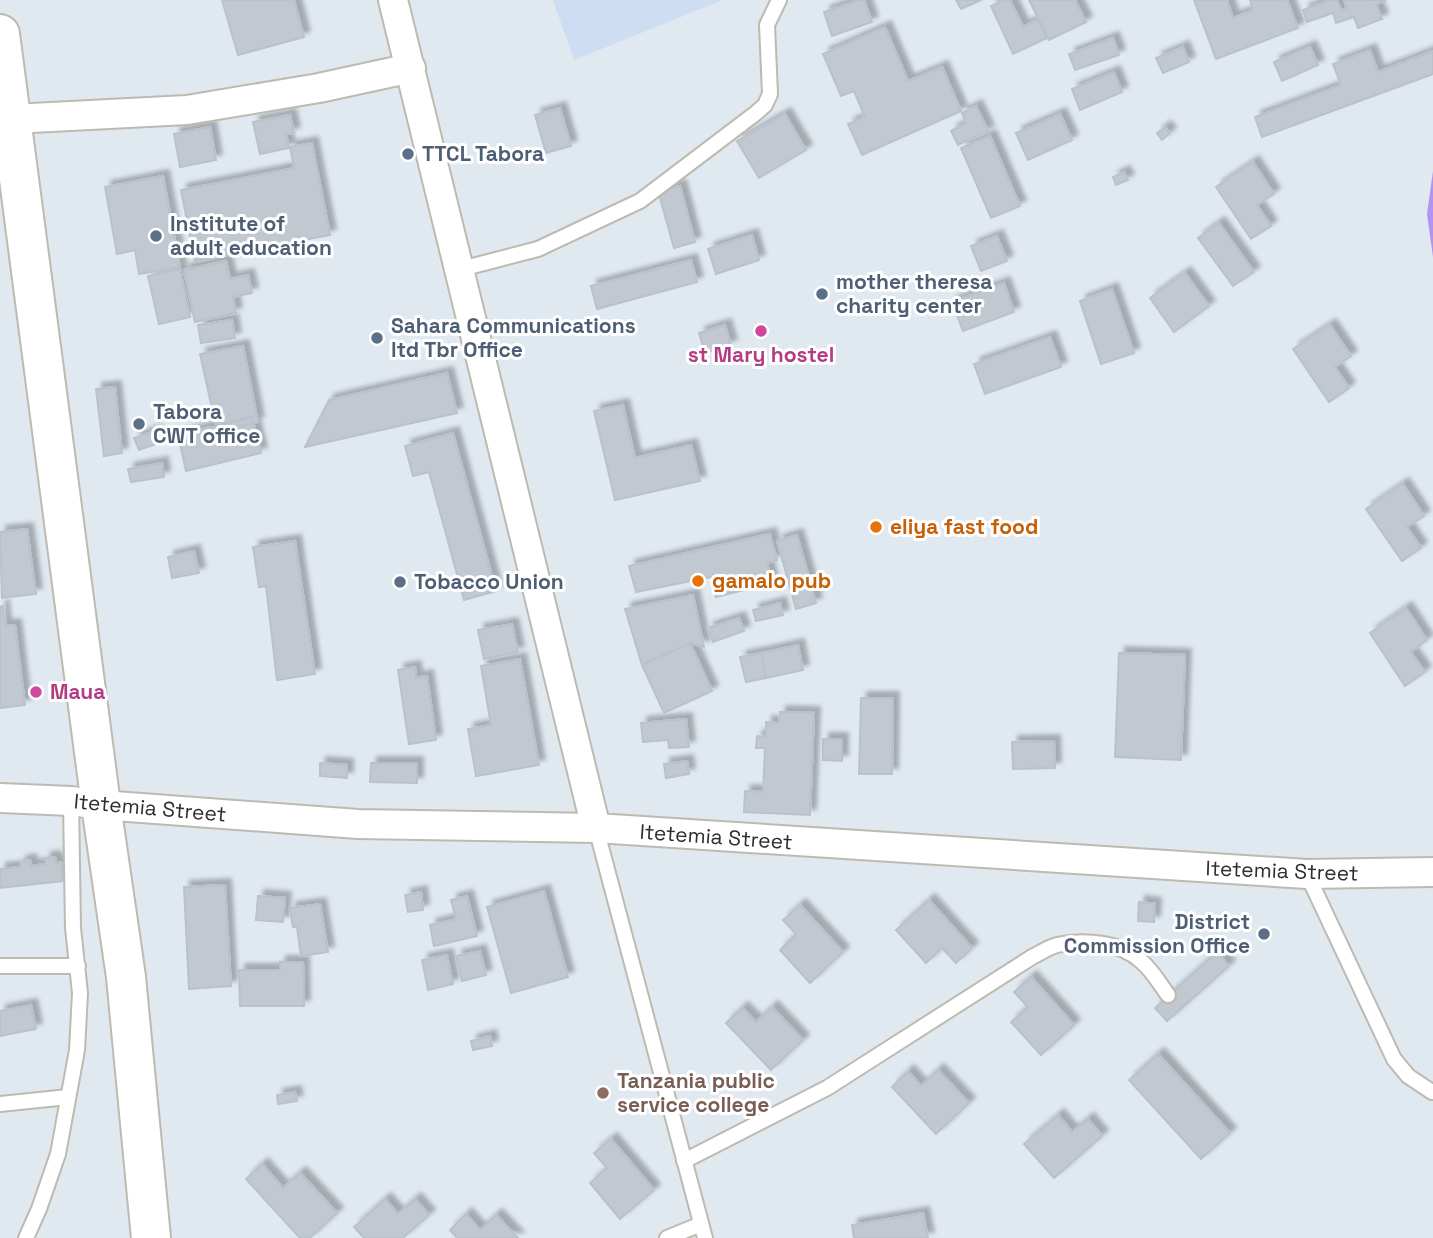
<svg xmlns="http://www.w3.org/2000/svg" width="1433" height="1238" font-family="'Space Grotesk',sans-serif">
<defs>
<filter id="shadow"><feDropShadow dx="6" dy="-6" stdDeviation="2" flood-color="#0004"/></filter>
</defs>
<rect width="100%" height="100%" fill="#e0e8f0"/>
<!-- education -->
<path fill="#ceddf2" d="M553,0H723L574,60Z"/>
<!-- pitch -->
<path fill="#b393f2" d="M1433,171V257L1427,214Z"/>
<!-- building -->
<path fill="#c2c8cf" stroke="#b9c1cc" stroke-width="2" filter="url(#shadow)" d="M222,0H294L304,37L238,55Z
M859,0H864L872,22L832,36L824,12Z
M956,0H981L961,9Z
M1004,0H1010L1023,27L1038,19L1047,38L1013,54L991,6Z
M1029,0H1075L1086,22L1049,40Z
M1194,0H1227L1233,18L1253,10L1250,0H1287L1298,28L1216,59Z
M1330,0H1337L1341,10L1347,8L1344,0H1386L1376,4L1382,19L1358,28L1354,17L1336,23L1333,13L1307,22L1303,10Z
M885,27L908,81L942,67L961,111L862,155L848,124L865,117L854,91L841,96L823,54Z
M1113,38L1119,55L1075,70L1069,54Z
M1183,47L1189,62L1163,73L1156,58Z
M1310,47L1318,65L1282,81L1274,62Z
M1370,50L1378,72L1433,51V74L1262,137L1255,117L1341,85L1333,64Z
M1114,72L1122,92L1080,110L1072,89Z
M976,106L988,131L958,145L951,131L966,123L962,113Z
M560,108L571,146L546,153L535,115Z
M785,114L806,150L759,178L737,141Z
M1060,114L1072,140L1028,160L1016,133Z
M290,115L294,133L286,134L289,148L260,154L253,122Z
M210,127L216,160L180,167L174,134Z
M1165,127L1170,133L1162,140L1157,133Z
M990,136L1020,206L991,218L961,148Z
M312,143L330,235L195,261L181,190L294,168L290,147Z
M1253,162L1274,194L1257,205L1271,226L1251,239L1216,187Z
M1124,172L1128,180L1116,185L1113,177Z
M163,176L180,267L139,274L135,250L117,254L105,187Z
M680,186L695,242L674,248L658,191Z
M1219,223L1254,272L1233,286L1198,238Z
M752,235L759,260L716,274L708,249Z
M997,236L1007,261L981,271L971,246Z
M691,260L697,282L597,309L591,286Z
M226,261L230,279L248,275L252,293L233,297L236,313L195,322L184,270Z
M180,269L190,317L159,324L148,276Z
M1185,273L1209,306L1174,332L1150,298Z
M1004,283L1014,312L963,331L952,302Z
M1112,289L1134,353L1101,364L1080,301Z
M232,320L235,338L201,343L198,325Z
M725,325L731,345L705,353L699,333Z
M1330,325L1351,356L1335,367L1349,388L1329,402L1293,349Z
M1050,337L1061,367L985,394L974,364Z
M243,346L258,422L217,431L200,354Z
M447,373L457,413L305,447L329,400Z
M115,387L122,453L104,456L96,389Z
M623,405L635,458L691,445L700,481L615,500L594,411Z
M252,417L261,453L186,471L178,435Z
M155,431L159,443L139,450L134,438Z
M453,433L496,591L464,600L429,472L413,476L405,446Z
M162,463L164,477L131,482L128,469Z
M1403,484L1424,516L1407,527L1421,548L1402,561L1366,509Z
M27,529L36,594L2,598L0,532Z
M770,534L777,560L767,563L772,583L716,597L711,577L636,592L629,566Z
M797,535L816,603L796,609L777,541Z
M295,541L315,674L277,680L266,586L259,587L253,547Z
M194,551L199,573L172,578L168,557Z
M693,595L704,647L690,643L642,665L625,609Z
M780,603L783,615L756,621L753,610Z
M3,606L5,626L15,625L25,705L0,708V607Z
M1406,608L1427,640L1411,652L1425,672L1405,686L1370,633Z
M739,618L744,631L713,642L708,628Z
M512,624L518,652L484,659L478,630Z
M690,643L712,691L664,713L642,665Z
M798,645L803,670L766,678L761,653Z
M761,653L766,678L746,682L740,657Z
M1119,653L1185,655L1181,760L1115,757Z
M520,659L539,765L476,776L468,729L491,725L481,666Z
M415,667L416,678L427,676L436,740L409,744L398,670Z
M861,698H893L892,774H859Z
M780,712L814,713L810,815L744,812L745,791L763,792L765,748H756L757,736L766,737V722L779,723Z
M686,719L689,747L669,748L668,740L643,742L641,723Z
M823,739H842V761L823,760Z
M1054,741L1055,768L1013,769L1012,742Z
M687,761L689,774L666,778L664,764Z
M320,763L347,765V778L320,776Z
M371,763H417V783L370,782Z
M55,857L56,863L61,862L63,881L0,888V869L20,867V862L30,860L31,866L45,864V858Z
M225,885L231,986L189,989L184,887Z
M544,891L568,977L511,993L487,907Z
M421,892L423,910L408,912L405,895Z
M258,896L285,898L283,922L256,920Z
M467,896L477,936L434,946L430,925L456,919L451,900Z
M929,900L972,948L956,963L942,948L926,963L896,930Z
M1139,902L1155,904L1154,922L1138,921Z
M320,904L328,952L301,956L297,927H293L290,908Z
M800,905L843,952L810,983L780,950L796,934L783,920Z
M480,951L486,975L462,981L456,956Z
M1217,952L1229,966L1167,1021L1155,1008Z
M447,955L453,984L428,990L422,960Z
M280,962H303L304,1006H240L239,970H280Z
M1031,977L1074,1025L1041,1055L1011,1022L1028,1007L1014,992Z
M31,1005L36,1029L0,1036V1011Z
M772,1007L803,1040L771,1070L726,1023L742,1008L756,1022Z
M490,1036L492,1046L473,1050L471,1041Z
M1158,1054L1230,1133L1201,1159L1129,1080Z
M938,1070L969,1103L936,1134L892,1087L908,1071L921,1086Z
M295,1092L297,1101L278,1104L277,1095Z
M1058,1115L1072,1132L1088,1119L1102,1136L1054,1178L1024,1144Z
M611,1139L654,1190L620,1219L590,1183L607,1168L594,1153Z
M262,1164L283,1188L300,1173L337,1213L310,1238H300L246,1179Z
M385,1199L398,1214L415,1199L429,1215L403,1238H364L354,1227Z
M923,1213L928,1238H854L852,1225Z
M466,1214L480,1230L496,1215L518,1238H457L450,1230Z"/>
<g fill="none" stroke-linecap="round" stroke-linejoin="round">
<!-- lane casing -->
<g stroke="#bebab0" stroke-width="18">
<path id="lane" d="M461,269L538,249L640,201L756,113L765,105L770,94L767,25L779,0
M596,828L705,1238
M1307,874L1394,1059L1408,1076L1432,1092
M0,966H78
M0,1104L68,1097
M684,1161L827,1088L1032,957C1040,953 1049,947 1057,945C1084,939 1120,942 1141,961C1152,970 1160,984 1168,995
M26,1238L39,1209L58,1154L77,1050L80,993L73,928L71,801
M667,1238L701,1224"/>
</g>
<!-- street casing -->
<g stroke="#bebab0" stroke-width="32">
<path id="street" d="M393,0L596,828
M12,119L187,110L319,88L411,68
M0,798L71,801L101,805L358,824L596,828L1307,874L1433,872"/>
</g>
<!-- secondary casing -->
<g stroke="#bebab0" stroke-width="42">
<path id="secondary" d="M0,34L101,805L126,977L151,1238"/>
</g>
<!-- lane -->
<use href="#lane" stroke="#fff" stroke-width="14"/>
<!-- street -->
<use href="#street" stroke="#fff" stroke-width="28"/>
<!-- secondary -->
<use href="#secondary" stroke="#fff" stroke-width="38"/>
</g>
<!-- markers -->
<g fill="#5c6f8a" stroke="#fff" stroke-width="2.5">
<circle cx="408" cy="154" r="7"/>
<circle cx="156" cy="236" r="7"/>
<circle cx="822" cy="294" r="7"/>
<circle cx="377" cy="338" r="7"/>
<circle cx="139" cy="424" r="7"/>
<circle cx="400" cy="582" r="7"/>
<circle cx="1264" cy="934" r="7"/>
</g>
<g fill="#d1479c" stroke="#fff" stroke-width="2.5">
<circle cx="761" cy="331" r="7"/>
<circle cx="36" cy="692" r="7"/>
</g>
<g fill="#e8710a" stroke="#fff" stroke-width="2.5">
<circle cx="876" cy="527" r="7"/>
<circle cx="698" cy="581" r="7"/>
</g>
<circle fill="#8d6e63" stroke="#fff" stroke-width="2.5" cx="603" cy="1093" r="7"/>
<g text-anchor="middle" stroke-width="6" stroke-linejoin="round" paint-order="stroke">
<!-- service labels -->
<g font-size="21" font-weight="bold" fill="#4e5e75" stroke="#fff" text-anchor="start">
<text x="422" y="161">TTCL Tabora</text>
<text x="170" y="231">Institute of<tspan x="170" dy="24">adult education</tspan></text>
<text x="836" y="289">mother theresa<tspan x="836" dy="24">charity center</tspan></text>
<text x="391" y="333">Sahara Communications<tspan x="391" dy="24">ltd Tbr Office</tspan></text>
<text x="153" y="419">Tabora<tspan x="153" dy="24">CWT office</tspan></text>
<text x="414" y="589">Tobacco Union</text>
<text x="1250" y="929" text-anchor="end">District<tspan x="1250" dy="24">Commission Office</tspan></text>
</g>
<!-- hotel labels -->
<g font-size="21" font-weight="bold" fill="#b23c85" stroke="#fff">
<text x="761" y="362">st Mary hostel</text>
<text x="50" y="699" text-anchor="start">Maua</text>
</g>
<!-- food labels -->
<g font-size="21" font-weight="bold" fill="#c56008" stroke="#fff" text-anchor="start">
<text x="890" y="534">eliya fast food</text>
<text x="712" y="588">gamalo pub</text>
</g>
<!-- street labels -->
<g font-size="21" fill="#2e2e2e" stroke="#fff">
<text transform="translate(150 808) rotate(5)" y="7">Itetemia Street</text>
<text transform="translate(716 837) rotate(4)" y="7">Itetemia Street</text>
<text transform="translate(1282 871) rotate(2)" y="7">Itetemia Street</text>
</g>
<!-- education labels -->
<g font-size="21" font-weight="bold" fill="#785e54" stroke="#fff" text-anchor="start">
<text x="617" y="1088">Tanzania public<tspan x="617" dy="24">service college</tspan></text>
</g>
</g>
</svg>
